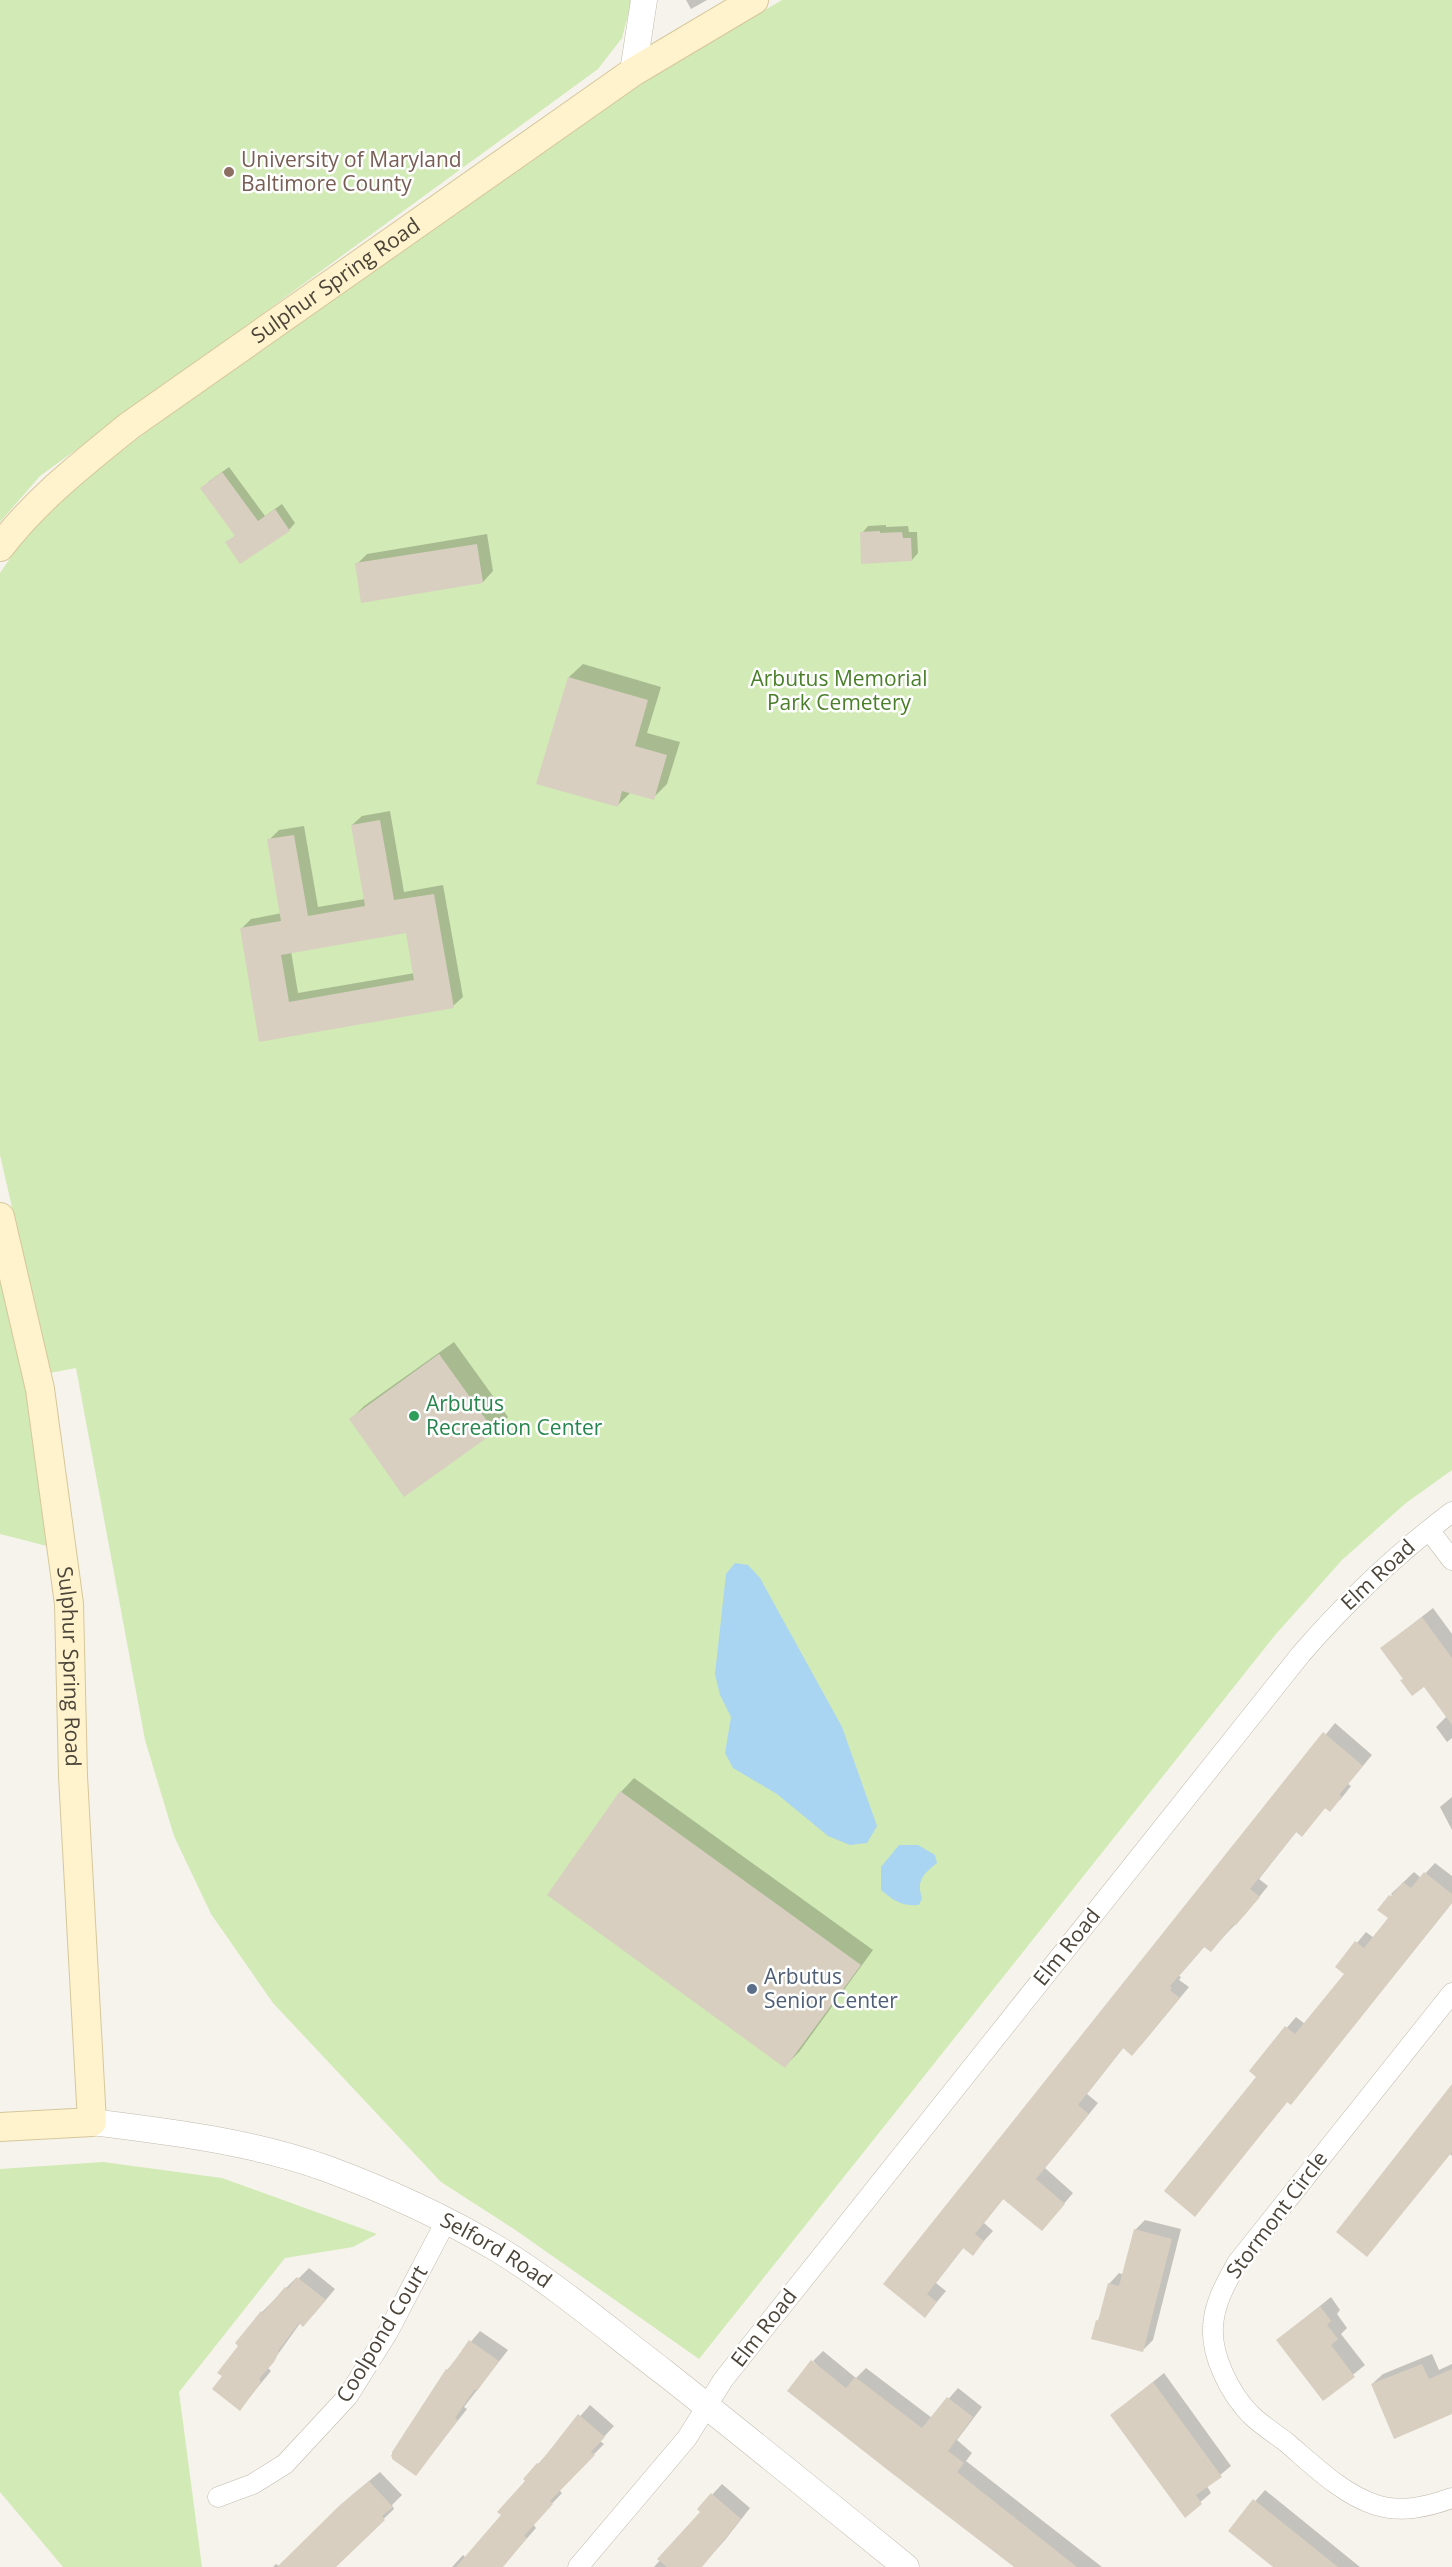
<svg xmlns="http://www.w3.org/2000/svg" width="1452" height="2567" font-family="'Open Sans',sans-serif">
<rect width="100%" height="100%" fill="#f6f3ec"/>
<!-- green -->
<path fill="#d2eab5" d="M0,0H632L622,38L598,69L40,476L0,522Z
M782,0H1452V1470L1406,1503L1342,1560L1276,1634L699,2359L514,2229L441,2182L273,2003L211,1914L174,1836L145,1740L76,1368L50,1373L0,1155V573L31,528L71,490L160,421L623,94Z
M0,1274L23,1372L47,1546L0,1534Z
M103,2162L222,2178L377,2234L353,2247L285,2258L179,2392L202,2567H63L0,2492V2169Z"/>
<!-- water -->
<path fill="#a9d4f2" d="M735,1563L748,1565L760,1578L842,1727L877,1826L867,1843L850,1845L828,1836L777,1794L733,1768L725,1753L731,1717L720,1695L715,1674L726,1574Z
M899,1845H918L935,1855L937,1863C923,1874 916,1881 922,1898L919,1905C901,1906 894,1901 881,1890V1867Z"/>
<!-- shadow -->
<path fill="#0003" fill-rule="evenodd" d="M686,0H707L691,9Z
M229,467L265,516L282,504L295,523L289,530L227,543L236,535L208,482Z
M886,525V527L908,526L909,532H917L918,553L912,560L862,533L868,526Z
M487,534L493,571L483,582L357,564L367,554Z
M583,664L661,687L647,733L680,742L667,784L653,798L631,792L617,806L569,677Z
M390,811L404,892L443,885L463,997L453,1006L261,1040L241,929L251,919L282,913L269,840L279,830L304,826L318,907L365,899L352,825L362,816ZM407,931L415,973L298,993L291,951Z
M454,1342L508,1417L494,1431L405,1495L351,1419L364,1406Z
M1433,1608L1452,1634V1738L1447,1742L1436,1727L1447,1716L1424,1684L1404,1678L1382,1648Z
M1335,1723L1372,1755L1348,1784L1351,1786L1340,1800L1326,1807L1302,1835L1297,1831L1259,1879L1268,1886L1246,1913L1211,1950L1205,1946L1179,1976L1181,1977L1179,1980L1189,1987L1142,2044L1132,2054L1124,2047L1087,2094L1098,2103L1045,2168L1073,2193L1052,2218L1004,2198L984,2223L993,2231L972,2254L964,2247L936,2283L946,2291L925,2316L885,2284Z
M634,1778L873,1950L799,2052L785,2066L621,1792Z
M1452,1797V1830L1440,1807Z
M1435,1863L1452,1876V1903L1300,2093L1288,2101L1195,2215L1258,2076L1251,2070L1296,2017L1305,2024L1346,1973L1337,1967L1366,1932L1374,1938L1390,1918L1398,1900L1391,1894L1414,1872L1421,1878Z
M1452,2088V2156L1450,2154L1367,2255Z
M1145,2220L1181,2229L1153,2340L1143,2350L1097,2321L1101,2317L1109,2284L1119,2273L1124,2275L1135,2230Z
M309,2268L335,2289L314,2314L301,2322L268,2368L271,2371L240,2409L224,2376L262,2312L296,2278L298,2279Z
M1331,2297L1340,2310L1337,2314L1347,2328L1341,2334L1365,2365L1323,2399L1278,2340Z
M480,2331L508,2350L464,2407L467,2409L416,2474L391,2456L447,2370Z
M823,2351L856,2378L866,2368L932,2418L958,2388L982,2407L957,2440L972,2453L966,2461L1102,2567H1016L813,2361Z
M1432,2354L1439,2370L1452,2364V2412L1372,2384L1383,2374Z
M1164,2373L1231,2466L1207,2486L1211,2493L1185,2515L1112,2415Z
M590,2405L614,2426L600,2441L604,2444L559,2490L562,2493L533,2524L536,2528L502,2567H452L463,2555L466,2558L503,2515L527,2481L525,2479Z
M380,2472L402,2495L392,2505L394,2509L333,2567H273L276,2564L279,2566L352,2495Z
M722,2484L750,2508L725,2540L701,2567H654L703,2512L699,2509Z
M1265,2490L1360,2567H1275L1230,2530Z"/>
<!-- building -->
<path fill="#d8cfc1" fill-rule="evenodd" d="M222,472L258,521L275,509L290,531L240,564L225,542L235,536L200,488Z
M880,531V533L902,532L903,538H911L912,561L861,564L860,532Z
M477,544L483,583L361,603L355,563Z
M568,677L648,700L635,746L667,755L654,800L622,791L618,807L536,784Z
M380,820L394,900L434,894L454,1008L259,1042L240,928L281,921L267,839L294,835L308,916L365,906L351,825ZM406,933L414,980L289,1002L281,955Z
M439,1354L495,1432L404,1497L349,1419Z
M1422,1617L1452,1658V1725L1424,1687L1412,1696L1400,1680L1403,1679L1380,1648Z
M1323,1732L1363,1766L1339,1795L1342,1797L1330,1812L1325,1808L1302,1837L1296,1832L1250,1889L1260,1897L1236,1925L1234,1924L1211,1952L1204,1947L1170,1986L1172,1988L1170,1990L1180,1998L1132,2056L1123,2048L1078,2105L1089,2114L1036,2179L1065,2204L1042,2231L1003,2199L975,2234L984,2241L973,2256L963,2248L927,2294L937,2302L925,2318L883,2284Z
M620,1791L861,1965L785,2068L547,1895Z
M1424,1872L1452,1894V1903L1291,2105L1287,2102L1195,2217L1164,2191L1256,2077L1249,2071L1285,2026L1295,2034L1344,1974L1335,1967L1355,1941L1364,1948L1388,1918L1377,1910L1389,1895L1391,1896L1403,1882L1411,1888Z
M1452,2084V2152L1367,2257L1336,2232Z
M1134,2229L1172,2239L1143,2352L1091,2339L1096,2320L1098,2321L1108,2283L1119,2286Z
M297,2277L326,2300L303,2327L299,2323L278,2351L279,2352L274,2362L259,2379L261,2382L240,2411L212,2389L222,2376L217,2373L238,2346L235,2343L261,2311L263,2313L285,2287L288,2289Z
M1320,2306L1331,2321L1327,2325L1338,2339L1331,2345L1355,2377L1323,2401L1276,2340Z
M469,2340L499,2361L477,2391L475,2389L455,2418L458,2420L416,2476L392,2459V2452L446,2369L448,2370Z
M811,2360L846,2388L855,2377L922,2428L947,2397L973,2417L948,2451L964,2463L957,2472L1077,2567H1014L889,2471L787,2391Z
M1422,2364L1429,2379L1452,2369V2414L1394,2439L1371,2384Z
M1153,2382L1222,2477L1196,2495L1202,2504L1185,2518L1110,2415Z
M578,2414L605,2437L591,2452L595,2455L550,2501L553,2504L524,2536L527,2538L503,2567H456L501,2515L497,2512L525,2481L523,2479L537,2463L539,2464Z
M369,2481L393,2507L382,2516L385,2520L336,2567H277L340,2505Z
M711,2493L741,2519L702,2567H667L657,2559L700,2512L697,2509Z
M1253,2499L1338,2567H1273L1228,2531Z"/>
<g fill="none" stroke-linecap="round" stroke-linejoin="round">
<!-- minor casing -->
<g stroke="#c2bbae" stroke-width="21">
<path id="minor" d="M1429,1530L1452,1560
M1452,1993L1237,2263C1226,2283 1214,2303 1213,2327C1211,2356 1230,2393 1250,2414C1260,2424 1274,2433 1286,2442C1313,2465 1342,2494 1376,2505C1402,2513 1427,2507 1452,2498
M218,2497L253,2484L285,2464L348,2396L388,2332L446,2221
M578,2567L687,2438L723,2380L1301,1654C1347,1601 1396,1554 1452,1512"/>
</g>
<!-- tertiary casing -->
<g stroke="#c2bbae" stroke-width="27">
<g id="tertiary">
<path d="M633,72L644,0"/>
<path id="s1" d="M92,2122C170,2132 250,2141 325,2168C385,2190 446,2218 501,2251C559,2287 611,2332 665,2373C746,2437 826,2502 906,2567"/>
</g>
</g>
<!-- secondary casing -->
<g stroke="#d6c79b" stroke-width="30">
<g id="secondary">
<path id="s2" d="M0,547C37,499 82,464 129,426L633,72L754,0"/>
<path id="s3" d="M0,1217L40,1389L69,1604L73,1776L92,2122L0,2127"/>
</g>
</g>
<!-- minor -->
<use href="#minor" stroke="#fff" stroke-width="20"/>
<!-- tertiary -->
<use href="#tertiary" stroke="#fff" stroke-width="26"/>
<!-- secondary -->
<use href="#secondary" stroke="#fff3cd" stroke-width="28"/>
</g>
<!-- markers -->
<circle fill="#8d6e63" stroke="#fff" stroke-width="2" cx="229" cy="172" r="6"/>
<circle fill="#2e9e5b" stroke="#fff" stroke-width="2" cx="414" cy="1416" r="6"/>
<circle fill="#5c6f8a" stroke="#fff" stroke-width="2" cx="752" cy="1989" r="6"/>
<g text-anchor="middle" stroke-width="5" stroke-linejoin="round" paint-order="stroke">
<!-- education labels -->
<g font-size="21" fill="#785e54" stroke="#fff" text-anchor="start">
<text x="241" y="167">University of Maryland<tspan x="241" dy="24">Baltimore County</tspan></text>
</g>
<!-- street labels -->
<g font-size="21" fill="#4b4439" stroke="#fff">
<text dy="7" stroke="none"><textPath href="#s2" startOffset="430">Sulphur Spring Road</textPath></text>
<text transform="translate(1378 1575) rotate(-43)" y="7">Elm Road</text>
<text dy="7" stroke="none"><textPath href="#s3" startOffset="456">Sulphur Spring Road</textPath></text>
<text transform="translate(1067 1947) rotate(-51)" y="7">Elm Road</text>
<text transform="translate(1277 2215) rotate(-53)" y="7">Stormont Circle</text>
<text dy="7" stroke="none"><textPath href="#s1" startOffset="428">Selford Road</textPath></text>
<text transform="translate(764 2328) rotate(-52)" y="7">Elm Road</text>
<text transform="translate(382 2334) rotate(-59)" y="7">Coolpond Court</text>
</g>
<!-- park labels -->
<g font-size="21" fill="#4a7f2a" stroke="#fff">
<text x="839" y="686">Arbutus Memorial<tspan x="839" dy="24">Park Cemetery</tspan></text>
</g>
<!-- leisure labels -->
<g font-size="21" fill="#27864d" stroke="#fff" text-anchor="start">
<text x="426" y="1411">Arbutus<tspan x="426" dy="24">Recreation Center</tspan></text>
</g>
<!-- service labels -->
<g font-size="21" fill="#4e5e75" stroke="#fff" text-anchor="start">
<text x="764" y="1984">Arbutus<tspan x="764" dy="24">Senior Center</tspan></text>
</g>
</g>
</svg>
